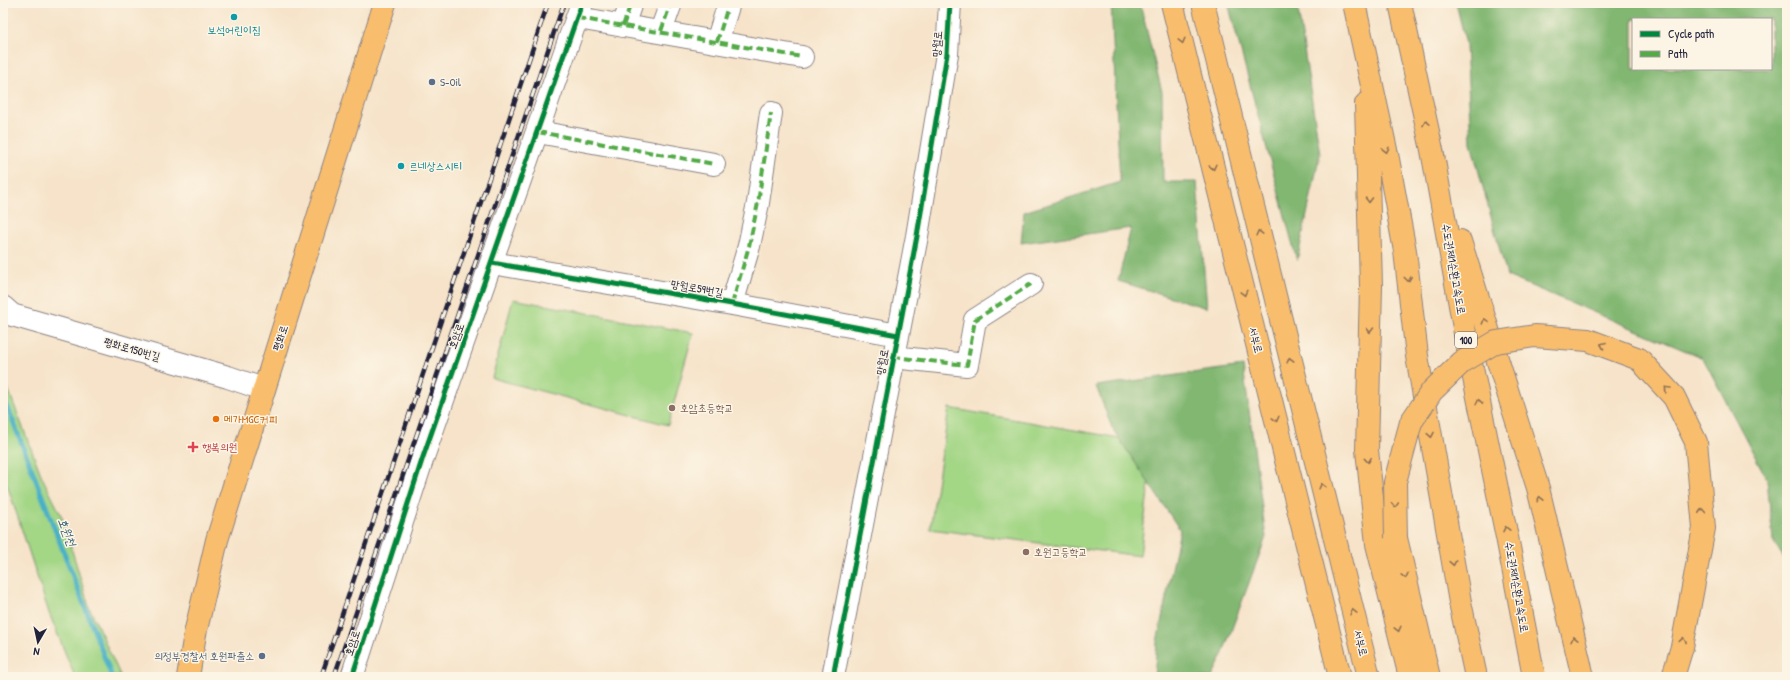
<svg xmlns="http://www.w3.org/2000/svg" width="1790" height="680" font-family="'Patrick Hand','Poor Story',sans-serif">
<rect width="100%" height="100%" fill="#fcf5e5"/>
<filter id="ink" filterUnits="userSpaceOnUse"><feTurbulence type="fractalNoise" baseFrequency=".025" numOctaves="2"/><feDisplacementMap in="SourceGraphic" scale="8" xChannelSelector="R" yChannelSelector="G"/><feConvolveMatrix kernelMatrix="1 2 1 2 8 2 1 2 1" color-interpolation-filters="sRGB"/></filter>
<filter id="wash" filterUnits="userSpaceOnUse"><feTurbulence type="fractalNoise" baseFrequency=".012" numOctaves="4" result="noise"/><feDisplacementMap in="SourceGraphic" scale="16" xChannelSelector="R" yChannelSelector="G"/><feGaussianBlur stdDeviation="0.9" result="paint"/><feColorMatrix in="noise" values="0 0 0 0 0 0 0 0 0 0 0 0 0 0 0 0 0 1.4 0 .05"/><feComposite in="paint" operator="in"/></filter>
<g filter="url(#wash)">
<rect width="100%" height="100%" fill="#f6e3c9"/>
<!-- green -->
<path fill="#a3d685" stroke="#627c60" d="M513,299L693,333L668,425L492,378Z
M3,376L42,477L62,517L89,607L121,677H75L49,613L3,472Z
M949,408L1154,444L1140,556L930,529Z"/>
<!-- forest -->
<path fill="#82b772" stroke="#526c56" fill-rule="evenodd" d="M1111,3H1140L1162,92L1163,182H1197L1207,308L1118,281L1131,228L1021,243L1024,212L1120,182Z
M1228,3H1297L1320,154L1297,261Z
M1456,3H1787V563L1773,541L1767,479L1703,358L1507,276L1471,143L1466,44ZM1633,19H1771V69H1633Z
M1243,366L1266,537L1220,661L1212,677H1154L1157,642L1180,530L1112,428L1096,386Z"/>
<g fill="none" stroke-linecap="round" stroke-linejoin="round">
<!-- stream -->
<path stroke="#47b0c5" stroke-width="5" d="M3,395L112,677"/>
</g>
</g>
<g filter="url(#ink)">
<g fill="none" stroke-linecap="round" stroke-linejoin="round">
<!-- minor casing -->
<g stroke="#8c8282" stroke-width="24">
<path id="minor" d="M578,18L802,57
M623,26L631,3
M661,31L671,3
M717,42L729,3
M538,132L714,164
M492,263L732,304L898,335
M732,304L749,246L758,203L771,113
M3,307L12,315L228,377L263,389
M893,357L967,365L975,320L1031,284
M352,677L423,457L582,3
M833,677L917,236L947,54L950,3"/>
</g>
<!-- major casing -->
<g stroke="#8c8282" stroke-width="24">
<path id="major" d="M188,677L195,634L217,540L385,3"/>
</g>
<!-- highway casing -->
<g stroke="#8c8282" stroke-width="24">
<path id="highway" d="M1172,3L1340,677
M1203,3L1369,677
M1354,3L1388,159L1405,251L1417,356L1460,602L1476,677
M1400,3L1432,150L1467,344L1507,537L1534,677
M1366,104L1371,286L1367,450L1377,544L1410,677
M1460,241L1538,488L1583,677
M1639,359L1674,397L1696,442L1704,528L1682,647L1673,677
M1396,538L1429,677"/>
</g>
<!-- minor -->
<use href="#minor" stroke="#fff" stroke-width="22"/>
<!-- major -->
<use href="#major" stroke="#f9be6d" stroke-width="22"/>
<!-- highway -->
<use href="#highway" stroke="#f9be6d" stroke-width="22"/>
<!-- rail casing -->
<g stroke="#22223b" stroke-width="4.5">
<path id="rail" d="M321,677L548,3
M334,677L564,3"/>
</g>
<!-- rail -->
<use href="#rail" stroke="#fcf5e5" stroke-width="3" stroke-dasharray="9" stroke-linecap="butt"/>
<!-- highway-bridge casing -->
<g stroke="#8c8282" stroke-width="24" stroke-linecap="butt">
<path id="highway-bridge" d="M1396,538L1395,482L1411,422L1432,391L1462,362L1496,342L1535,336L1588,340L1639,359"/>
</g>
<!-- highway-bridge -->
<use href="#highway-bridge" stroke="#f9be6d" stroke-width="22"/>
<!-- quiet -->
<path stroke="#53aa46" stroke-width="4" stroke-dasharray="8 4" stroke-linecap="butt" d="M578,18L802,57
M623,26L631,3
M661,31L671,3
M717,42L729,3
M538,132L714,164
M732,304L749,246L758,203L771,113
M893,357L967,365L975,320L1031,284"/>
<!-- cycleway casing -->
<g stroke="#fcf5e5" stroke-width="8">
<path id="cycleway" d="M492,263L732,304L898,335
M352,677L423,457L582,3
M833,677L917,236L947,54L950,3"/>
</g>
<!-- cycleway -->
<use href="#cycleway" stroke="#00873e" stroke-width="5"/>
</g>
<!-- one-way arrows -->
<defs><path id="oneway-chevron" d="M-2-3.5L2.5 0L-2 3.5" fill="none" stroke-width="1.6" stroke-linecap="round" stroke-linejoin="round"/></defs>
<g stroke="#8e7054">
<use href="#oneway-chevron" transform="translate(1182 41) rotate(76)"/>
<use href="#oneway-chevron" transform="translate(1426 123) rotate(-102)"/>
<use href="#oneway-chevron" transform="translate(1386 150) rotate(78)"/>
<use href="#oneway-chevron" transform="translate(1213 167) rotate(76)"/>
<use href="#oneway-chevron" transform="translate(1369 200) rotate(89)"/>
<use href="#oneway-chevron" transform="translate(1259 233) rotate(-104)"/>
<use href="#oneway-chevron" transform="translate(1408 279) rotate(83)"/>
<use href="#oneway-chevron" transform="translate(1244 293) rotate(76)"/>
<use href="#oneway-chevron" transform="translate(1485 321) rotate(-107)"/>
<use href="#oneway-chevron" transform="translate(1370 330) rotate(91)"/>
<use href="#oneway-chevron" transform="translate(1603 345) rotate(-159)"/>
<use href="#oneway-chevron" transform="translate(1290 360) rotate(-104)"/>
<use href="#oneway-chevron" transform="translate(1667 389) rotate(-133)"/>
<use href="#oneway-chevron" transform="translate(1479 402) rotate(-101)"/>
<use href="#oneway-chevron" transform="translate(1276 419) rotate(76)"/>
<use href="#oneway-chevron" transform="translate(1431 435) rotate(80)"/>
<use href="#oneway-chevron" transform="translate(1368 460) rotate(84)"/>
<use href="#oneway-chevron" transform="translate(1322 486) rotate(-104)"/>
<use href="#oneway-chevron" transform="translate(1540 499) rotate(-103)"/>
<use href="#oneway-chevron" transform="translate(1395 505) rotate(88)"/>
<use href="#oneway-chevron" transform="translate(1702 511) rotate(-95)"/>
<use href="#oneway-chevron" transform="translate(1506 529) rotate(-102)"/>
<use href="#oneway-chevron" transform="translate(1453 563) rotate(80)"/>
<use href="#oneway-chevron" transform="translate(1405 576) rotate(77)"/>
<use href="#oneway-chevron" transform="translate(1353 612) rotate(-104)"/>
<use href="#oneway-chevron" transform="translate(1398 629) rotate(76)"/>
<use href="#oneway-chevron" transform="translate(1574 639) rotate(-103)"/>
<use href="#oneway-chevron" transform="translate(1683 640) rotate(-80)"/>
</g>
</g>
<!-- markers -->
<g fill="#0f9aa8" stroke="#fcf5e5" stroke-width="1.5">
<circle cx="234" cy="17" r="4"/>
<circle cx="401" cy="166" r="4"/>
</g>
<g fill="#5c6f8a" stroke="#fcf5e5" stroke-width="1.5">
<circle cx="432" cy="82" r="4"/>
<circle cx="262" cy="656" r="4"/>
</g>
<g fill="#8d6e63" stroke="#fcf5e5" stroke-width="1.5">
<circle cx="672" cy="408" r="4"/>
<circle cx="1026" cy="552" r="4"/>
</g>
<circle fill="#e8710a" stroke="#fcf5e5" stroke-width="1.5" cx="216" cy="419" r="4"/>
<path fill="#e0444e" stroke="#fcf5e5" stroke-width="1.5" d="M191 441h4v4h4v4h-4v4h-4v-4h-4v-4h4z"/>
<g text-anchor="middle" stroke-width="3" stroke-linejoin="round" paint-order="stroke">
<!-- shield labels -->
<rect fill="#fcf5e5" stroke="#63616e" stroke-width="1" x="1455" y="332" width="22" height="16" rx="3"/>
<g font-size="10" font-weight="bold" fill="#22223b">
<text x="1466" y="344">100</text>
</g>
<!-- culture labels -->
<g font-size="11" fill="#0d838f" stroke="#fcf5e5">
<text x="234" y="34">보석어린이집</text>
<text x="409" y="170" text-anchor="start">르네상스시티</text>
</g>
<!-- street labels -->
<g font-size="11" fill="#22223b" stroke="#fcf5e5">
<text transform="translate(937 44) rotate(-85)" y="4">망월로</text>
<text transform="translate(1454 269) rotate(80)" y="4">수도권제1순환고속도로</text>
<text transform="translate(697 288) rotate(10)" y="4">망월로59번길</text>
<text transform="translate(456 336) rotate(-70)" y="4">호암로</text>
<text transform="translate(280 338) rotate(-72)" y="4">평화로</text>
<text transform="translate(1256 340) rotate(76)" y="4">서부로</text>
<text transform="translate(132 349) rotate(16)" y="4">평화로150번길</text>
<text transform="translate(882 362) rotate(-79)" y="4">망월로</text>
<text transform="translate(1517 587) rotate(80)" y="4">수도권제1순환고속도로</text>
<text transform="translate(352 643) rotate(-72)" y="4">호암로</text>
<text transform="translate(1361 643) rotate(76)" y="4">서부로</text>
</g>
<!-- service labels -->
<g font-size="11" fill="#4e5e75" stroke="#fcf5e5" text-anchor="start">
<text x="440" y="86">S-Oil</text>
<text x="254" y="660" text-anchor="end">의정부경찰서 호원파출소</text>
</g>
<!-- education labels -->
<g font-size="11" fill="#785e54" stroke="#fcf5e5" text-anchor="start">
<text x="680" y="412">호암초등학교</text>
<text x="1034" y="556">호원고등학교</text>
</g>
<!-- food labels -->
<g font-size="11" fill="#c56008" stroke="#fcf5e5" text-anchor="start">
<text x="224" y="423">메가MGC커피</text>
</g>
<!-- health labels -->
<g font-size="11" fill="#be3a42" stroke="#fcf5e5" text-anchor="start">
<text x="202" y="451">행복의원</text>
</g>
<!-- water labels -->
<g font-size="12" font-style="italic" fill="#315b72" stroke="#fcf5e5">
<text transform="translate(67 532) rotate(69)" y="4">호원천</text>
</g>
</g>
<!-- margin -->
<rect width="1790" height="680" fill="none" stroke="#fcf5e5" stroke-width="16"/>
<!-- legend -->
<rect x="1632" y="18" width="140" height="52" fill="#fcf5e5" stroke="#a5a1a1"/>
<rect x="1640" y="31" width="20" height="6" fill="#00873e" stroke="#a5a1a1"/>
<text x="1668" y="38" font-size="12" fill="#22223b">Cycle path</text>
<rect x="1640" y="51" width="20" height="6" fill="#53aa46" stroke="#a5a1a1"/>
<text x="1668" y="58" font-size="12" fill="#22223b">Path</text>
<!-- north arrow -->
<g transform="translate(38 642) rotate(189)" stroke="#fcf5e5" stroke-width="3" paint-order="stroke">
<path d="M0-3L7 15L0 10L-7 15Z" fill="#22223b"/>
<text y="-6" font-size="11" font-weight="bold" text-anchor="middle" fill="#22223b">N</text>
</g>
</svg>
